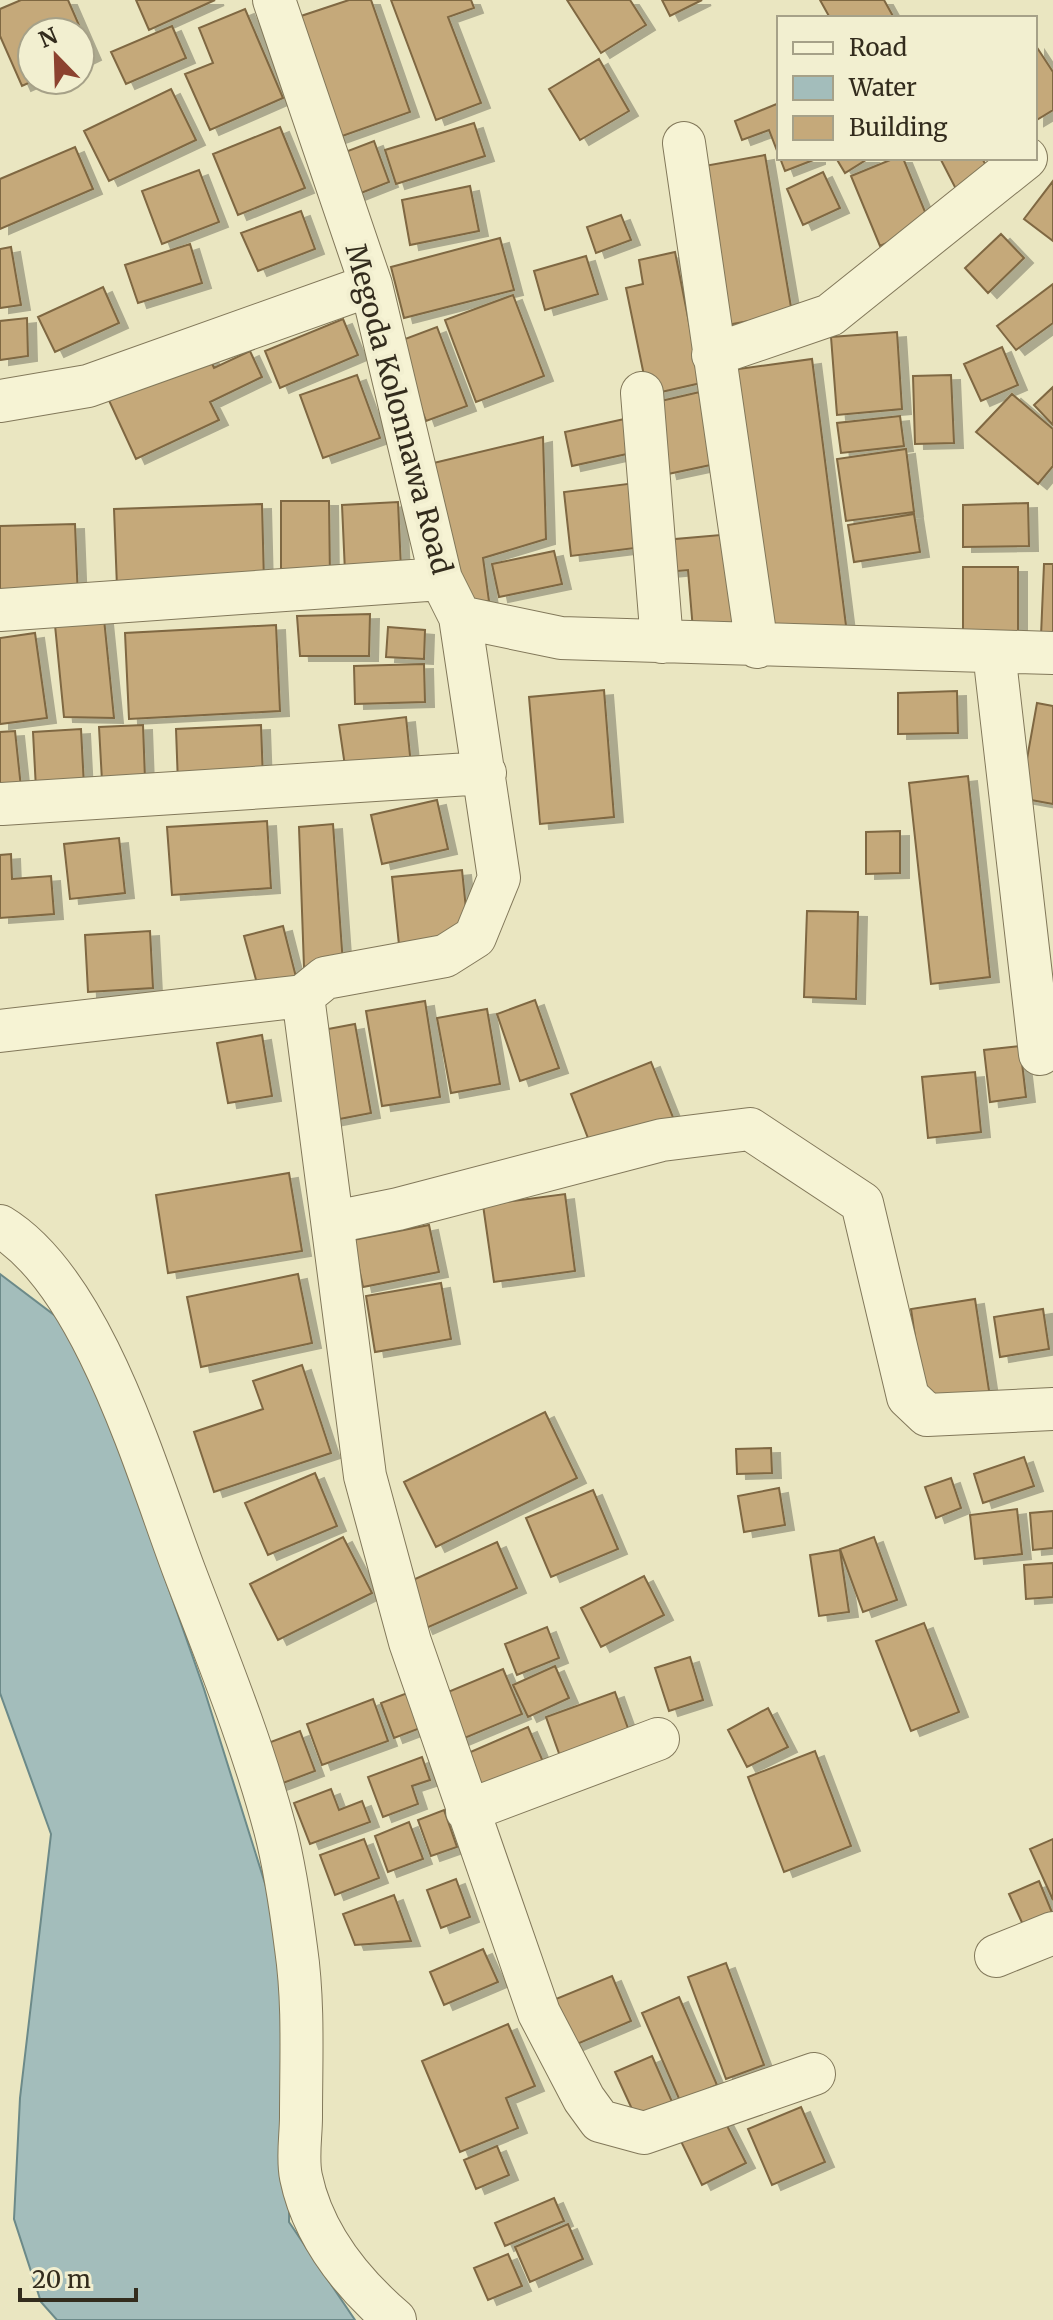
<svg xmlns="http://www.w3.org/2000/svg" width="1053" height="2320" font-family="Merriweather,serif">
<defs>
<filter id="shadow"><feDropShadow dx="9" dy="5" stdDeviation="0" flood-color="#0004"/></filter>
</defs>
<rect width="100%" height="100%" fill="#eae6c1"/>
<!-- water -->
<path fill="#a3bdbb" stroke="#6c8a89" stroke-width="2" d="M0,1274L66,1324L104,1404L204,1689L268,1893L291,1983L289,2222L355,2320H57L41,2302L14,2219L20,2098L51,1834L0,1693Z"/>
<!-- building -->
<path fill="#c5a97a" stroke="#7f6742" stroke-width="2" filter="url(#shadow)" d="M21,0H68L92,55L80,61V32H32V80H35L22,86L0,36V9Z
M136,0H215L149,30Z
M349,0H371L410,112L331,140L289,20Z
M391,0H471L474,8L448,17L481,103L436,120Z
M567,0H630L646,25L601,53Z
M662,0H702L670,16Z
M820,0H884L894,18H830Z
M245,9L283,98L210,130L185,74L213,63L199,28Z
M172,26L186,58L126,84L111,52Z
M1036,46L1053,72V110L1035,121Z
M599,59L629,111L580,140L549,89Z
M171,89L196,140L109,181L84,131Z
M779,103V156L769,130L742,140L735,121Z
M474,123L485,156L396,184L385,150Z
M280,127L305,188L238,215L213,154Z
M374,141L389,182L356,195L340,154Z
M75,147L93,189L0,229V179Z
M765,155L792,313L727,325L699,167Z
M780,158H816V159L785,171Z
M836,158H869L845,173Z
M895,158H903L930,224L880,246L851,176Z
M940,158H982L991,175L958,193Z
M199,170L219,222L162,244L142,191Z
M823,172L840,208L803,225L787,189Z
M1053,181V241L1024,219Z
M470,186L479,231L410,245L402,200Z
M301,211L315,249L258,271L241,233Z
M621,215L631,240L596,253L587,227Z
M1001,234L1024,258L988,293L965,268Z
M500,238L514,290L404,318L391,267Z
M190,244L202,283L138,303L125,265Z
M11,247L21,305L0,308V249Z
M675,252L701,383L648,395L626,288L643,284L639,260Z
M586,256L598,294L545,310L534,271Z
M1053,284V323L1016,350L997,326Z
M103,287L119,323L55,352L38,317Z
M513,295L544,376L476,402L445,320Z
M27,318L28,356L0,360V321Z
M343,319L358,355L280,388L265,351Z
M437,327L467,406L426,421L397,342Z
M897,332L902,409L837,415L831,337Z
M1002,347L1018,385L981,401L964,364Z
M205,348L214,368L250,351L262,377L210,402L219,420L136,459L106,394Z
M812,359L848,641L764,644L731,370Z
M357,375L380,438L323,458L300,395Z
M951,375L954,443L915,444L913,376Z
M1053,387V425L1034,405Z
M704,391L720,463L668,474L652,403Z
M1012,394L1053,429V466L1038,484L976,432Z
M900,416L904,446L841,453L837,423Z
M629,418L636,452L572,466L565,432Z
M543,437L546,539L483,558L489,601L455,603L421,466Z
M906,449L914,512L846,521L837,459Z
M635,483L643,547L571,556L564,492Z
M281,501H329L330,579L281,580Z
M398,502L401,569L345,572L342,505Z
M1028,503L1029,546L963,547V505Z
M262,504L264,582L117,587L114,509Z
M914,514L920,552L854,562L848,525Z
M75,524L78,599L0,602V526Z
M732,534L741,638L694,642L688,570L666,572L664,540Z
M554,551L562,584L499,597L492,564Z
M1044,564H1053V636H1041Z
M963,567H1018V638H963Z
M370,614L369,656H300L297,616Z
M104,619L114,718L64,717L55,625Z
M276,625L280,711L129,719L125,633Z
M388,627L425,630L424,659L386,657Z
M35,633L47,718L0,724V638Z
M424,664L425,702L355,704L354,666Z
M604,690L614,817L540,824L529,697Z
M957,691L958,733L898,734V693Z
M1037,703L1053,706V804L1020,798Z
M406,717L411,765L346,773L339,725Z
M143,725L145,779L102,781L99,727Z
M261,725L263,780L178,784L176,729Z
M81,729L84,786L36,789L33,732Z
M15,731L22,797L0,799V732Z
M968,776L990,977L931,984L909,783Z
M437,800L448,849L382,864L371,815Z
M267,821L271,888L172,895L167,827Z
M333,824L343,964L304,967L299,827Z
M900,831V873L866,874V832Z
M119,838L125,893L70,899L64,844Z
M11,854L12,879L51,876L54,914L0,918V855Z
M462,870L469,938L399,945L392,877Z
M807,911L858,912L856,999L804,997Z
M283,926L296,977L258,987L244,936Z
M150,931L153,988L88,992L85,935Z
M535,1000L559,1068L520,1081L497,1014Z
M425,1001L440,1097L382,1106L366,1011Z
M487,1009L500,1084L451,1093L437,1018Z
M355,1024L371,1113L329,1121L312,1032Z
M262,1035L272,1096L228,1103L217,1043Z
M1020,1046L1026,1097L990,1102L984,1050Z
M651,1062L674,1120L593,1151L571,1094Z
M975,1072L981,1132L928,1138L922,1077Z
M289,1173L302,1251L168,1273L156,1195Z
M565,1194L575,1271L494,1282L483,1205Z
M429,1225L439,1272L363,1287L353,1240Z
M298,1274L312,1343L201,1367L187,1297Z
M441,1283L451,1339L375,1352L366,1296Z
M975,1299L990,1397L925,1407L911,1309Z
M1043,1309L1049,1349L1000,1357L994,1317Z
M302,1365L331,1453L214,1492L194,1432L263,1409L253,1381Z
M545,1412L577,1478L436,1547L404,1482Z
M771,1448L772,1473L737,1474L736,1449Z
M1024,1457L1034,1486L983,1503L974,1474Z
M315,1473L337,1526L268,1555L245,1503Z
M951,1478L961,1508L936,1518L925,1487Z
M779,1488L785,1525L744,1532L738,1496Z
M593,1490L618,1549L551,1577L526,1518Z
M1017,1509L1022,1554L975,1559L970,1515Z
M1053,1511V1548L1033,1550L1030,1513Z
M343,1537L372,1593L278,1640L250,1584Z
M874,1537L897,1600L863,1612L840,1549Z
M497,1542L517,1588L424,1629L404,1584Z
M840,1550L849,1612L819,1616L810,1555Z
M1053,1563V1597L1026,1599L1024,1565Z
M644,1576L664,1615L601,1647L581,1608Z
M924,1623L959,1712L911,1731L876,1641Z
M547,1627L559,1658L517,1675L505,1644Z
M690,1657L703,1700L669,1711L655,1668Z
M555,1666L569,1698L528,1717L513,1685Z
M503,1669L522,1714L455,1742L436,1697Z
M410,1692L423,1727L394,1738L381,1703Z
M615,1692L630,1734L561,1759L546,1717Z
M373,1699L388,1741L322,1765L307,1724Z
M768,1708L788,1747L747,1767L728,1730Z
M528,1727L547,1771L479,1802L459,1757Z
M300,1731L315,1771L275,1786L260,1746Z
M815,1751L851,1846L784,1872L748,1777Z
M422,1757L430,1780L412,1786L418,1804L383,1817L368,1777Z
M331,1789L339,1810L362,1801L370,1822L310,1844L294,1803Z
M444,1810L457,1847L431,1856L418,1820Z
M409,1822L423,1859L388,1872L375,1836Z
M364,1839L379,1878L335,1895L320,1855Z
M1053,1839V1900L1030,1849Z
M456,1879L470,1917L441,1928L427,1890Z
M1039,1881L1053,1915L1024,1927L1009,1894Z
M394,1895L411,1941L355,1945L343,1914Z
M483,1949L498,1982L444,2005L430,1972Z
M726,1963L764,2065L726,2079L688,1977Z
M612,1976L631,2021L570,2047L551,2001Z
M679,1997L717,2085L680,2101L642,2013Z
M508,2024L535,2086L506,2098L518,2128L460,2152L422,2061Z
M652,2056L673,2104L637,2120L615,2072Z
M801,2107L825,2162L772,2185L748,2129Z
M720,2112L746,2163L702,2185L677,2133Z
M497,2146L509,2175L476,2189L464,2160Z
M554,2198L564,2221L505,2246L495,2223Z
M568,2224L583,2259L530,2282L515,2247Z
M508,2254L522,2286L488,2300L474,2268Z"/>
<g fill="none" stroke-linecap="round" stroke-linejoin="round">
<!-- minor casing -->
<g stroke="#82785a" stroke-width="44">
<path id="minor" d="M274,0L371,285L441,579L460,617L561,638L1053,653
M684,143L757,647
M713,355L830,315L1026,158
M642,393L662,642
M0,401L88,386L371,285
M0,610L441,579
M460,617L499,878L475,937L445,956L325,978L303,996L365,1476L410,1642L539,2013L584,2099L600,2121L644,2133L814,2074
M994,652L1040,1054
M2,804L485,773
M0,1031L303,996
M334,1222L398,1209L662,1140L750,1129L862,1203L908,1397L927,1415L1053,1409
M0,1226C94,1283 147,1473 185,1573C217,1657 252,1742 275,1829C285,1867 291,1909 296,1948C304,2003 301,2060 301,2117C301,2136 297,2158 301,2177C313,2235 351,2282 395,2320
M467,1811L658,1739
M996,1956L1053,1933"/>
</g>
<!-- minor -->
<use href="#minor" stroke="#f6f3d4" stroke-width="42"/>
</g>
<g text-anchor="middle" stroke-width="8" stroke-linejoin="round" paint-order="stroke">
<!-- street labels -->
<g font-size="28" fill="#332c1d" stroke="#f2efd0">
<text transform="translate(399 409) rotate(75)" y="10">Megoda Kolonnawa Road</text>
</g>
</g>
<!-- legend -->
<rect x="777" y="16" width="260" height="144" fill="#f2efd0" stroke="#a6a188" stroke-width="2"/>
<rect x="793" y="42" width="40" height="12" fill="#f6f3d4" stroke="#a6a188" stroke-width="2"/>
<text x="849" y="56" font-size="24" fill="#332c1d">Road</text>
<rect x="793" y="76" width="40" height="24" fill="#a3bdbb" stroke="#a6a188" stroke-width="2"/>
<text x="849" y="96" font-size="24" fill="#332c1d">Water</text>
<rect x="793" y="116" width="40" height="24" fill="#c5a97a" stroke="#a6a188" stroke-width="2"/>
<text x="849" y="136" font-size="24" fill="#332c1d">Building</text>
<!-- north arrow -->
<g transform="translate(56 56) rotate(337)"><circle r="38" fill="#f2efd0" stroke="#a6a188" stroke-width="2"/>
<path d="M0-6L14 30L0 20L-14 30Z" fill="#8c422f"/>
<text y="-12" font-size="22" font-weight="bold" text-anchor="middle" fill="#332c1d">N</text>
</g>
<!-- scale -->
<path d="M20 2288v12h116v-12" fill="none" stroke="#332c1d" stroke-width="4"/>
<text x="32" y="2288" font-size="24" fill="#332c1d" stroke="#f2efd0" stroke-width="6" paint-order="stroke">20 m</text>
</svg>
